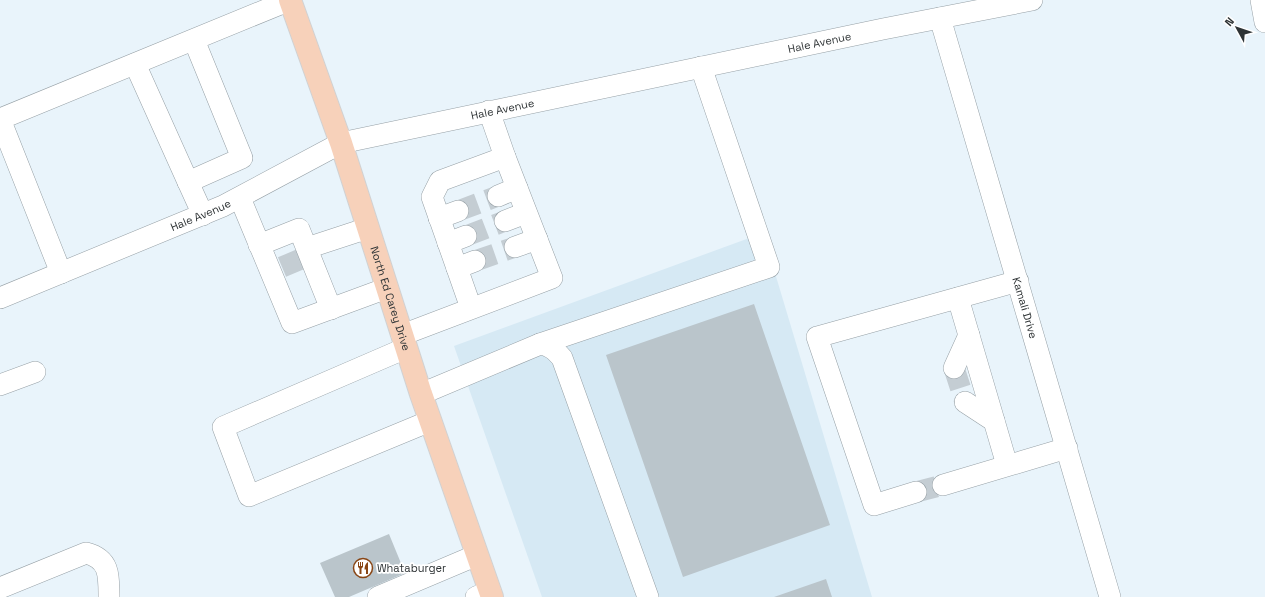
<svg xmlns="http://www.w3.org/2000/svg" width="1265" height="597" font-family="'Space Grotesk',sans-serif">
<rect width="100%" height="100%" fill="#e9f4fb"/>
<!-- built -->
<path fill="#d6e9f4" d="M763,233L872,597H542L454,346Z"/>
<!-- building -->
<path fill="#bac5cb" d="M754,304L830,525L683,577L606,355Z
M389,534L405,573L349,597H335L320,563Z
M826,579L832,597H774Z"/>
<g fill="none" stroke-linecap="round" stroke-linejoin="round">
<!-- minor-tunnel -->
<path stroke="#c4cdd3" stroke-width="21" stroke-dasharray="21 10" stroke-linecap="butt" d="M458,211L498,196
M466,236L505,221
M475,261L515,247
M282,267L301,259
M954,368L965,402
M916,492L943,485"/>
<!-- minor casing -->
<g stroke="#96a0a6" stroke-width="22">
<g id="minor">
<path d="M1261,0L1265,22"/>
<path id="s1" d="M940,18L1110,597"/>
<path d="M194,40L242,158L188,182L203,215"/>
<path d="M135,64L188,182"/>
<path d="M498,196L517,188"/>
<path d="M240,198L292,323L387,288"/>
<path d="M439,218L458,211"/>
<path d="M505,221L526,213"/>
<path d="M448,243L466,236"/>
<path d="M259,245L299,229L331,309"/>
<path d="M515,247L537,239"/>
<path d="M307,248L368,228"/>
<path d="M457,268L475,261"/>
<path d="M61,273L0,119L290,0"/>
<path id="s2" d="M0,298L223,206L341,143L883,29L1032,0"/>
<path d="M958,298L1007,465"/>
<path d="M471,308L432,197L440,181L505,157"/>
<path d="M402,335L552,278L505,157L489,111"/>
<path d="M540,344L769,267L701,67"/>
<path d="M406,348L223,427L249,496L430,421"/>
<path d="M954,368L969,335"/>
<path d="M0,385L35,372"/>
<path d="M421,394L540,344C551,346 555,350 562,358L648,597"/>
<path d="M965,402L994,421"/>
<path d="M943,485L1067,448"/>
<path d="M916,492L874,505L817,337L1018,281"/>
<path d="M0,588L86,553C110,559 109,576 109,597"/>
<path d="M378,597L477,555"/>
<path d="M476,597L490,591"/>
</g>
</g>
<!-- major casing -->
<g stroke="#d1d2d3" stroke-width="24">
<g id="major">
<path id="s3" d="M290,0L341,143L421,394L492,597"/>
</g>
</g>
<!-- minor -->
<use href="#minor" stroke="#fff" stroke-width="21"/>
<!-- major -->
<use href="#major" stroke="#f7d1ba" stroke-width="22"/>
</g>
<!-- icons -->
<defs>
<g id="restaurant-ring" transform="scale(1)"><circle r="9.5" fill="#fff" stroke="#894615" stroke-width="1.5"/><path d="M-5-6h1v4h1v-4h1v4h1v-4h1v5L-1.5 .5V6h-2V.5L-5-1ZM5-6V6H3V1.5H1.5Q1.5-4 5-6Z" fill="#894615"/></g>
</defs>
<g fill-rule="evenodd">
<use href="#restaurant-ring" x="363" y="568"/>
</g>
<g text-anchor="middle" stroke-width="3.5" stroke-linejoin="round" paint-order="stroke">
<!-- street labels -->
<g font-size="11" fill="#2e3335" stroke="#fff">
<text dy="4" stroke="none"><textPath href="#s2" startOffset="864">Hale Avenue</textPath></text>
<text dy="4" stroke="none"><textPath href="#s2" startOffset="540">Hale Avenue</textPath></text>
<text dy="4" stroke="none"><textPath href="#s2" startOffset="217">Hale Avenue</textPath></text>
<text dy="4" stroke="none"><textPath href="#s3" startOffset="315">North Ed Carey Drive</textPath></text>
<text dy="4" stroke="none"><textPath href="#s1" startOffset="302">Kamali Drive</textPath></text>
</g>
<!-- poi labels -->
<g font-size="11" fill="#2e3335" stroke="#fff" text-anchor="start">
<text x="377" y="572">Whataburger</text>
</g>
</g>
<!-- north arrow -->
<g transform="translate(1237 28) rotate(310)" stroke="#ffffff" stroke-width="3" paint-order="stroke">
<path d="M0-3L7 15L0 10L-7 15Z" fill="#2e3335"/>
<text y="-6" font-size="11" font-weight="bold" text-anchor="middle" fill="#2e3335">N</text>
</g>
</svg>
